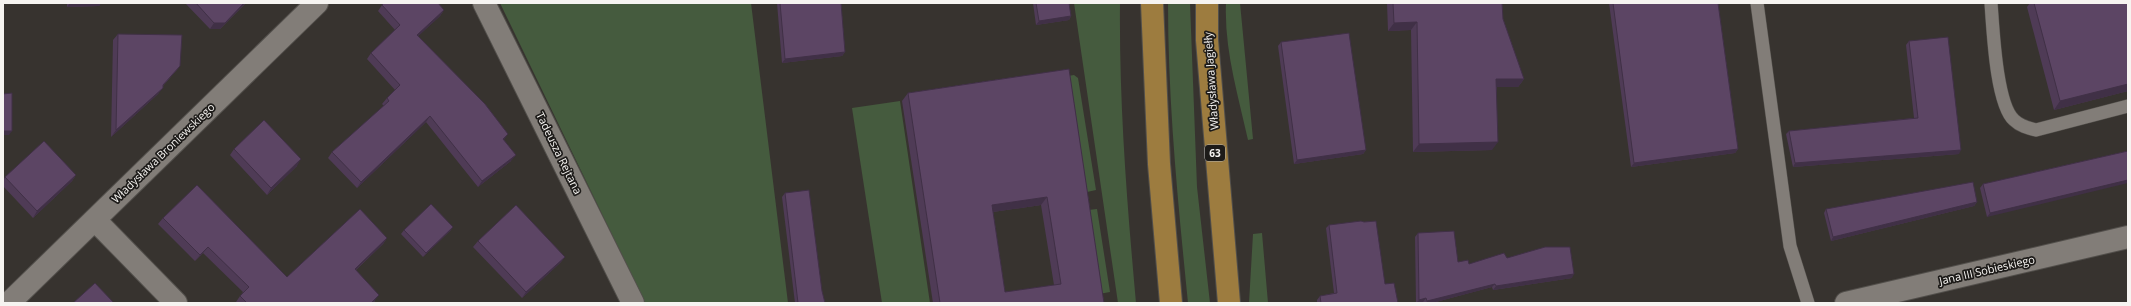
<svg xmlns="http://www.w3.org/2000/svg" width="2131" height="306" font-family="'Open Sans',sans-serif">
<rect width="100%" height="100%" fill="#37332f"/>
<!-- green -->
<path fill="#455b3e" d="M500,3H751L788,303H645Z
M1074,3H1120C1119,103 1127,203 1136,303H1118Z
M1168,3H1190L1197,187L1210,303H1188C1178,203 1168,103 1168,3Z
M1226,3H1240L1253,139L1248,140C1238,95 1224,49 1226,3Z
M1074,75L1078,78L1096,190L1087,192L1068,76Z
M900,101L930,303H882L852,108Z
M1097,209L1110,292L1099,294L1088,210Z
M1262,233L1268,303H1249L1253,234Z"/>
<g fill="none" stroke-linecap="round" stroke-linejoin="round">
<!-- lane casing -->
<g stroke="#524f4b" stroke-width="14">
<path id="lane" d="M1757,3L1790,246L1808,303
M1991,3C1993,28 1996,104 2014,120C2020,126 2028,128 2036,130L2128,106"/>
</g>
<!-- street casing -->
<g stroke="#524f4b" stroke-width="24">
<path id="street" d="M484,3L633,303
M95,220L176,303
M9,303L317,3
M1846,303L2128,237"/>
</g>
<!-- primary casing -->
<g stroke="#524f4b" stroke-width="24">
<path id="primary" d="M1152,3L1159,164L1171,303
M1207,3V40L1229,303"/>
</g>
<!-- lane -->
<use href="#lane" stroke="#827d78" stroke-width="13"/>
<!-- street -->
<use href="#street" stroke="#827d78" stroke-width="22"/>
<!-- primary -->
<use href="#primary" stroke="#9d7c3f" stroke-width="22"/>
</g>
<!-- wall -->
<path fill="#4f3b56" fill-rule="evenodd" d="M67,3H101L99,6L67,7Z
M185,3H246L220,29H210Z
M777,3H841L845,52L842,56L782,63Z
M1033,3H1069L1071,16L1069,20L1036,25Z
M1387,3H1502L1503,19L1524,79L1518,87H1497L1492,150L1413,152L1411,30L1388,31Z
M1609,3H1718L1738,149L1735,153L1631,167Z
M2030,3H2128V91L2054,110L2027,7Z
M382,5L444,10L440,16L418,36L504,140L511,161L478,187L426,122L357,188L328,158L332,152L384,106L382,104L387,98L395,90L367,59L371,53L395,30L378,11Z
M118,34L180,66L175,72L163,86L158,94L111,137L113,40Z
M1909,41L1959,154L1793,167L1786,134L1789,131L1914,118L1906,45Z
M1281,42L1366,150L1363,154L1294,164L1278,46Z
M1069,69L1104,303H933L902,101L908,93ZM1041,205L1054,285L1005,292L993,212Z
M234,149L297,166L267,195L230,155Z
M2128,151L1987,217L1980,188L1983,184Z
M76,175L72,181L33,218L3,186V181L5,177Z
M785,193L822,291L825,303H795L782,197Z
M1977,202L1974,206L1831,241L1824,213L1826,209Z
M163,218L287,277L387,238L383,244L356,270L375,301L373,303H237L236,302L240,296L243,292L203,253L195,261L158,224Z
M1329,225L1385,284L1398,303H1317V300L1320,296L1334,293L1326,228Z
M453,227L450,231L423,257L401,234L404,230Z
M1418,233L1458,262L1469,264L1507,258L1572,278L1493,290L1492,287L1432,303H1424L1423,302L1416,303L1415,237Z
M478,241L565,257L560,263L522,298L473,247Z"/>
<!-- shaded-wall -->
<path fill="#403046" d="M70,3H101L99,6L67,7Z
M244,3H246L220,29H210L214,23Z
M444,10L440,16L413,41L417,35Z
M1071,16L1069,20L1036,25L1039,21Z
M1417,22L1411,30L1388,31L1394,23Z
M845,52L842,56L782,63L785,59Z
M1496,79H1524L1518,87H1491Z
M2128,84V91L2054,110L2060,101Z
M163,88L158,94L111,137L116,130Z
M430,116L426,122L357,188L361,182Z
M3,131H12L9,135H3Z
M508,134L504,140L503,139Z
M1498,142L1492,150L1413,152L1419,144Z
M1738,149L1735,153L1631,167L1634,163Z
M1366,150L1363,154L1294,164L1297,160Z
M1961,150L1959,154L1793,167L1795,163Z
M516,155L511,161L478,187L482,181Z
M301,159L297,166L267,195L271,188Z
M76,175L72,181L33,218L37,211Z
M2128,180V183L1987,217L1990,213Z
M1047,197L1041,205L986,213L992,205Z
M1977,202L1974,206L1831,241L1833,237Z
M453,227L450,231L423,257L426,253Z
M387,238L383,244L350,275L355,269Z
M208,247L203,253L195,261L200,255Z
M565,257L560,263L522,298L526,292Z
M1574,274L1572,278L1493,290L1496,286Z
M1495,284L1492,287L1432,303H1426L1427,301Z
M379,295L373,303H371Z
M1426,298L1423,302L1416,303L1419,300Z"/>
<!-- building -->
<path fill="#5c4564" stroke="#403046" fill-rule="evenodd" d="M196,3H244L225,23H214Z
M384,3H438L444,10L417,35L485,104L508,134L503,139L516,155L482,181L430,116L361,182L332,152L389,101L387,98L400,85L371,53L400,25L382,5Z
M780,3H841L845,52L785,59Z
M1036,3H1069L1071,16L1039,21Z
M1393,3H1502L1503,19L1524,79H1496L1498,142L1419,144L1417,22L1394,23Z
M1613,3H1718L1738,149L1634,163Z
M2034,3H2128V84L2060,101Z
M1349,33L1366,150L1297,160L1281,42Z
M118,34L182,35L180,66L163,85V88L116,130Z
M1948,37L1961,150L1795,163L1789,131L1918,118L1909,41Z
M1069,69L1104,303H940L908,93ZM1047,197L1061,284L1005,292L992,205Z
M12,93V131H3V94Z
M264,120L301,159L271,188L234,149Z
M44,141L76,175L37,211L5,177Z
M2128,151V180L1990,213L1983,184Z
M1973,182L1977,202L1833,237L1826,209Z
M197,185L287,277L360,209L387,238L355,269L379,295L371,303H345L344,302L343,303H247L240,296L249,287L208,247L200,255L163,218Z
M809,190L822,291L825,303H798L785,193Z
M431,204L453,227L426,253L404,230Z
M516,205L565,257L526,292L478,241Z
M1361,221L1364,222L1376,221L1385,284L1394,283L1398,303H1321L1320,296L1337,293L1329,225Z
M1454,231L1458,262L1468,260L1469,264L1504,253L1507,258L1545,247H1570L1574,274L1496,286L1495,284L1427,301L1426,298L1419,300L1418,233Z
M95,283L114,303H73Z"/>
<g text-anchor="middle" stroke-width="3.5" stroke-linejoin="round" paint-order="stroke">
<!-- shield labels -->
<rect fill="#1d1b19" stroke="#b5b3b0" stroke-width="1" x="1205" y="145" width="20" height="16" rx="3"/>
<g font-size="10" font-weight="bold" fill="#f6f4f1">
<text x="1215" y="157">63</text>
</g>
<!-- street labels -->
<g font-size="11" fill="#f6f4f1" stroke="#1d1b19">
<text transform="translate(1211 81) rotate(-94)" y="4">Władysława Jagiełły</text>
<text transform="translate(163 153) rotate(-44)" y="4">Władysława Broniewskiego</text>
<text transform="translate(559 153) rotate(64)" y="4">Tadeusza Rejtana</text>
<text transform="translate(1987 270) rotate(-13)" y="4">Jana III Sobieskiego</text>
</g>
</g>
<!-- border -->
<rect width="2131" height="306" fill="none" stroke="#f6f4f1" stroke-width="8"/>
</svg>
